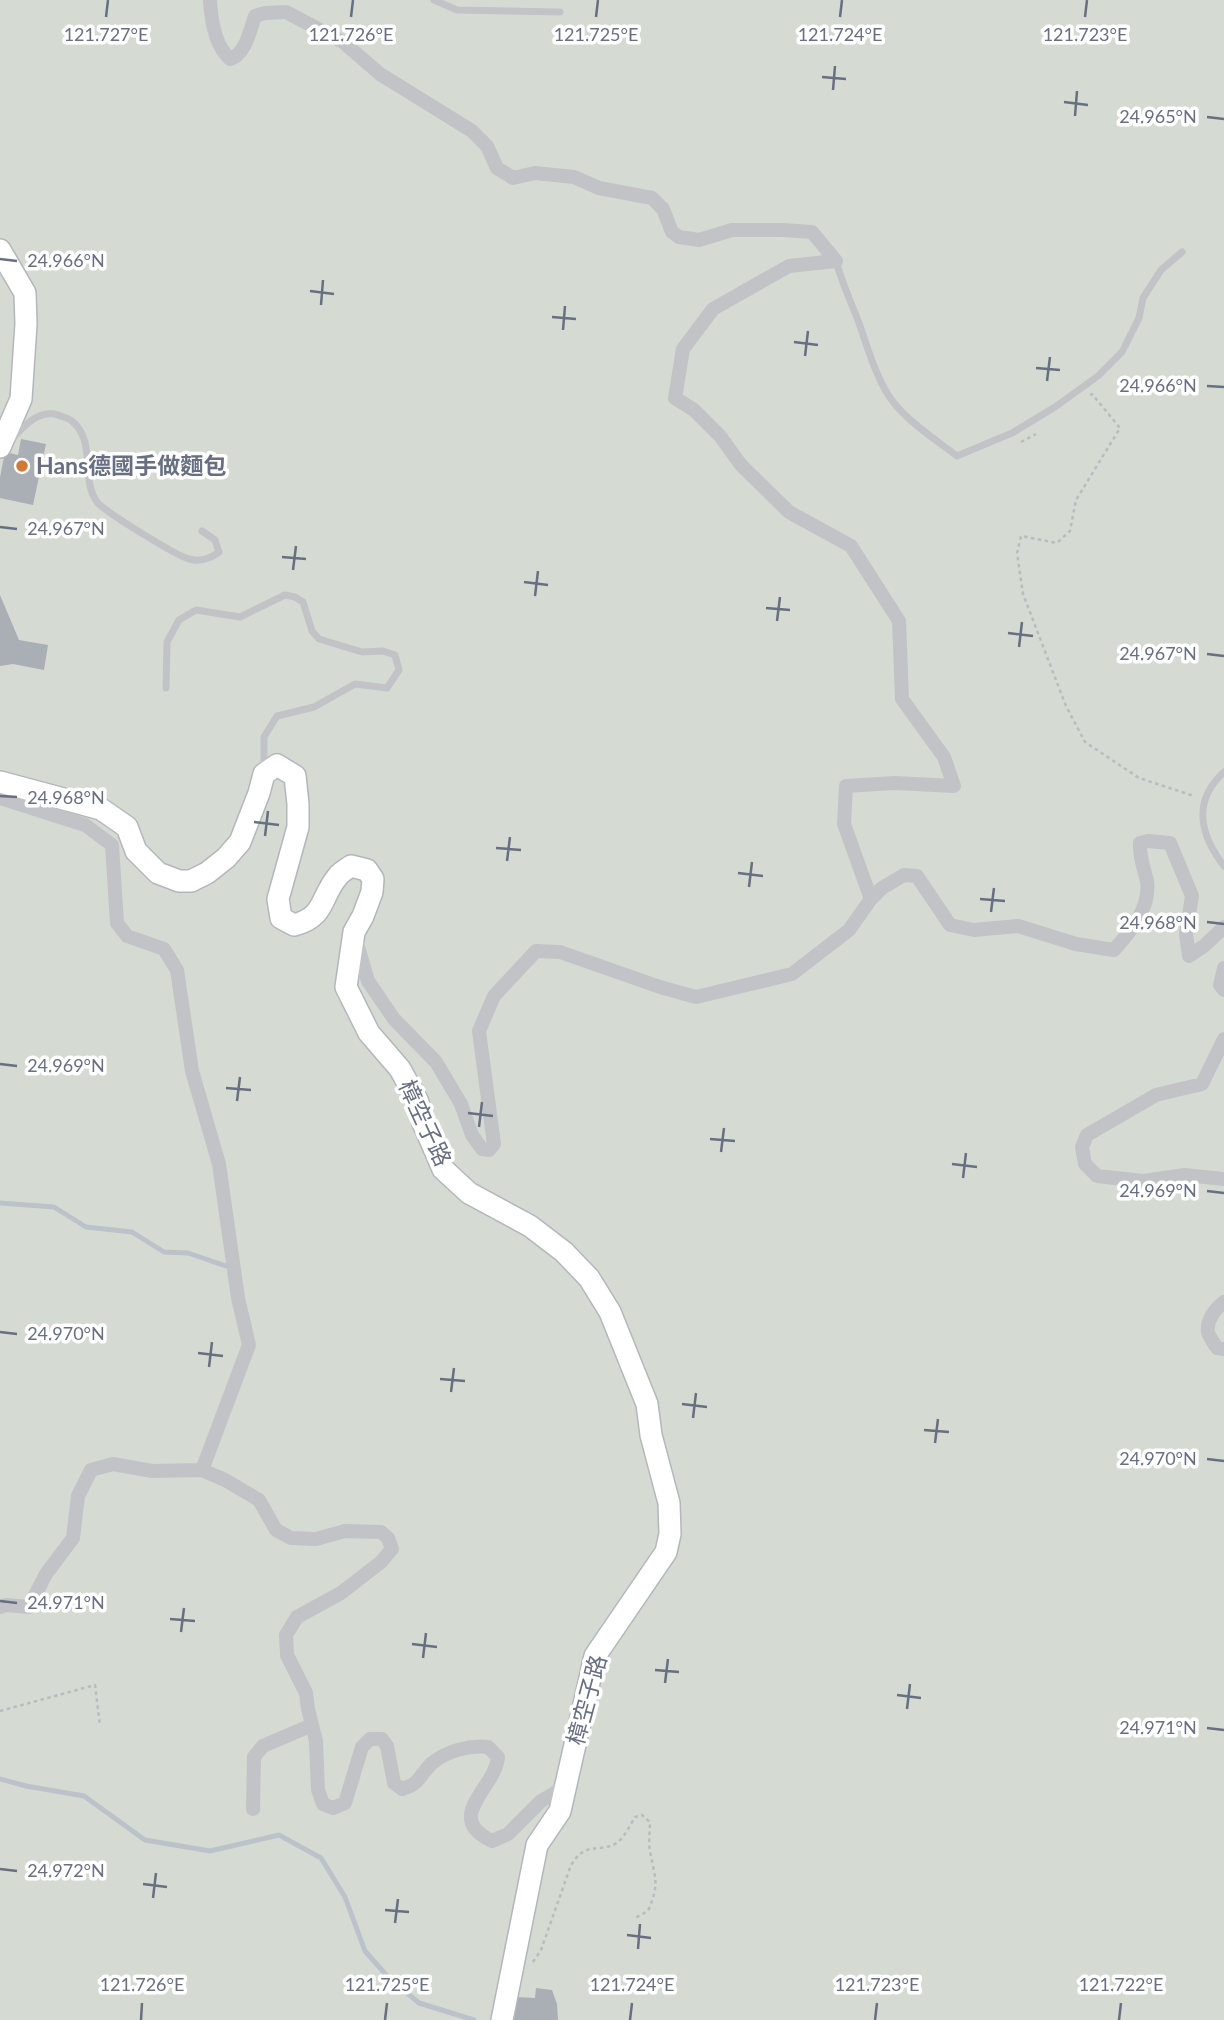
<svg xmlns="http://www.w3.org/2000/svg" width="1224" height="2020" font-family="Lato,'Noto Sans TC',sans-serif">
<rect width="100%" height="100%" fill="#f4f5f2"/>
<!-- green -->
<path fill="#d5dbd3" d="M0,0H1224V2020H0Z"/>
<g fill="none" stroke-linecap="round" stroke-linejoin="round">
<!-- stream -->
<path stroke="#bcc2c9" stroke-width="5" d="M0,1203L54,1207L86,1227L132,1232L164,1252L188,1253L226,1266
M0,1779L26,1786L84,1796L145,1840L210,1851L279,1835L321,1858L345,1897L365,1951L388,1977L419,2003L474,2020"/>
</g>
<!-- building -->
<path fill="#aaaeb5" d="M21,439L46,444L33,505L0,498V477L5,452L18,455Z
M0,595L19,640L48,645L44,670L13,664L0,666Z
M536,1988L552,1990L557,2004L558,2020H513L516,1997L535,1998Z"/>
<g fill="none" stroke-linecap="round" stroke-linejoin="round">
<!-- secondary casing -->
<g stroke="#b3b6bb" stroke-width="24">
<path id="secondary" d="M0,250L25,293L26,324L21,399L0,447
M0,782L101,809L127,827L136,851L158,873L179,881H191L207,873L226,858L240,842L259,793L264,774L277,765L295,776L298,804V827L278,899L281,918L294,925C326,917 320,897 338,876C341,872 347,869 351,866L367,870L373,879L372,892L363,916L354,932L346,987L369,1033L400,1069L418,1102L423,1123L443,1169L469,1193L530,1226L564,1252L589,1278L610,1312L647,1404L651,1435L669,1503L670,1534L666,1552L595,1656L560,1811L537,1845L502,2020"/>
</g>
<!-- path -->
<path stroke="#babbbe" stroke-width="2.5" stroke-dasharray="3.5 3.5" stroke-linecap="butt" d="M1090,395L1092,394L1120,428L1076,500L1070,531L1057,543L1021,536L1017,553L1023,594L1066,706L1085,742L1139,778L1194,796
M1021,442L1036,434
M0,1711L95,1685L100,1726
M533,1962L541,1950L571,1865C586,1841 596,1853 615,1844C624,1839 630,1825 635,1817L642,1815L650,1822C650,1832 648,1842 650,1851C655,1879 660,1883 648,1911L635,1918"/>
<!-- lane -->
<path stroke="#c1c3c7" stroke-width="7" d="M434,0L457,10L560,12
M836,261C842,283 851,302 859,323C867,346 878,384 894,403C910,423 936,440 957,456L1012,433L1055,407L1098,376L1122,352L1139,318L1143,298L1161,270L1182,252
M13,438C24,426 39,409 58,415C62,417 69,418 72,421C97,442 80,479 97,502C105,512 177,556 189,559C200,562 210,559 219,552L215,540L202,531
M166,688L167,642L179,620L196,610L240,617L285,595L295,597L303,602L312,631L319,639L362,652L383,651L395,655L399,670L387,688L355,684L314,707L277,716L264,737V770
M1224,772C1192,801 1200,835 1224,866"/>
<!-- street -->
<path stroke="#c1c3c7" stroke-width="14" d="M210,0C211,19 215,46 230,59C246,54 250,30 255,16L265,13L286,12L343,42L380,74L472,131L487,146L497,168L513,178L535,173L574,177L599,188L652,198L663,209L672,232L679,237L699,240L732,230H783L812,232L836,261
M836,261L789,266L713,309L683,349L675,398L694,410L720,436L741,465L789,512L851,546L899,621L902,699L944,757L954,786L895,783L846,786L844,824L871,899
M0,798L85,825L112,845L117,923L127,936L164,949L177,970L192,1071L219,1164L238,1298L249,1345L202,1470
M356,940L368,981L394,1019L436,1062L461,1104L472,1135L482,1149L489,1150L494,1144L479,1031L494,996L536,951L560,952L660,987L696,997L792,974L849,930L871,899L882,888L904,875L917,876L950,925L974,930L1018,926L1076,944L1114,950C1130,932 1151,908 1147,881C1144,868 1139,857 1140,843L1148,841L1170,843L1192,896L1186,934L1189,956L1204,946L1224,927
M1224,968L1220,985L1224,990
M1224,1039L1202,1084L1156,1095L1087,1135L1082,1147L1085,1164L1097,1176L1143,1181L1185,1175L1224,1179
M1224,1302C1216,1308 1206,1320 1208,1332C1209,1337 1214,1343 1217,1348L1224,1349
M0,1607L6,1605L29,1607L46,1574L73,1538L78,1496L91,1470L113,1464L152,1471L202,1470L225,1480L259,1500L276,1530L291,1538L316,1539L345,1531L381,1532L388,1538L392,1549L381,1562L341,1593L297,1617L286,1635L287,1655L306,1693L308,1709L316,1741L318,1790L323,1804L333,1808L345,1803L362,1747L370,1739H382L387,1746L394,1783L402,1789C420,1784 419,1776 431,1764C446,1751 469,1745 488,1747L498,1757C496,1788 442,1817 492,1841L508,1834L541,1801L565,1787
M253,1809L254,1757L263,1746L312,1725"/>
<!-- secondary -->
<use href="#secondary" stroke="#fff" stroke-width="21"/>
</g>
<!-- ticks -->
<path fill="none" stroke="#676f80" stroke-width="2.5" d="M106,17L108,0M351,17L353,0M596,17L598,0M840,17L842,0M1085,17L1087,0M822,77L846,79M833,90L835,66M1064,102L1088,105M1075,116L1077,91M1207,117L1224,119M0,259L17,261M310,291L334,294M321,305L323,280M552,317L576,319M563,330L565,306M794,342L818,345M805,356L808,331M1036,368L1060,370M1047,381L1050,357M1207,386L1224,387M0,527L17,529M282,557L306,559M293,570L296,546M524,582L548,585M535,596L538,571M766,608L790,610M777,621L780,597M1008,633L1033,636M1019,647L1022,622M1207,654L1224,656M0,796L17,797M254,822L279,825M265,836L268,811M496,848L521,850M507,861L510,837M738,873L763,876M749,887L752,862M980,899L1005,901M991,912L994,888M1207,922L1224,924M0,1064L17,1066M226,1088L251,1090M237,1101L240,1077M468,1113L493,1116M479,1127L482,1102M710,1139L735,1141M721,1152L724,1128M952,1164L977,1167M963,1178L966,1153M1207,1191L1224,1193M0,1332L17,1334M198,1353L223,1356M209,1367L212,1342M440,1379L465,1381M451,1392L454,1368M682,1404L707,1407M693,1418L696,1393M924,1430L949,1432M935,1443L938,1419M1207,1459L1224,1461M0,1601L17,1603M170,1619L195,1621M181,1632L184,1608M412,1644L437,1647M423,1658L426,1633M655,1670L679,1672M665,1683L668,1659M897,1695L921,1698M907,1709L910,1684M1207,1728L1224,1730M0,1869L17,1871M143,1884L167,1887M153,1898L156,1873M385,1910L409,1912M395,1923L398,1899M627,1935L651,1938M638,1949L640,1924M141,2020L142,2003M385,2020L387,2003M630,2020L632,2003M875,2020L877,2003M1119,2020L1121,2003"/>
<!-- markers -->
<circle fill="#d27a35" stroke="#fff" stroke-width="2.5" cx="22" cy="466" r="7"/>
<g text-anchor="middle" stroke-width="7" stroke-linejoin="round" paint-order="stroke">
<!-- poi labels -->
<g font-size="23" font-weight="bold" fill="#676f80" stroke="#fff" text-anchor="start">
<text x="36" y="474">Hans德國手做麵包</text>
</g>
<!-- street labels -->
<g font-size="23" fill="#676f80" stroke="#fff">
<text transform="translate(425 1123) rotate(65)" y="8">樟空子路</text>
<text transform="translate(587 1700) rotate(-75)" y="8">樟空子路</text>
</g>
</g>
<g font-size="18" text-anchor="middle" fill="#676f80" stroke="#fff" stroke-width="7" stroke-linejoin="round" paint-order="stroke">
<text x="106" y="41">121.727°E</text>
<text x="351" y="41">121.726°E</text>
<text x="596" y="41">121.725°E</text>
<text x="840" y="41">121.724°E</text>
<text x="1085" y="41">121.723°E</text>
<text x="1158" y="123">24.965°N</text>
<text x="66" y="267">24.966°N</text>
<text x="1158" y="392">24.966°N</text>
<text x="66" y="535">24.967°N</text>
<text x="1158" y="660">24.967°N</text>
<text x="66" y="804">24.968°N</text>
<text x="1158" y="929">24.968°N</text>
<text x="66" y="1072">24.969°N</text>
<text x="1158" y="1197">24.969°N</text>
<text x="66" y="1340">24.970°N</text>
<text x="1158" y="1465">24.970°N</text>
<text x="66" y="1609">24.971°N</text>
<text x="1158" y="1734">24.971°N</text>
<text x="66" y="1877">24.972°N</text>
<text x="142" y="1991">121.726°E</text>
<text x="387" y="1991">121.725°E</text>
<text x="632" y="1991">121.724°E</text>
<text x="877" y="1991">121.723°E</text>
<text x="1121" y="1991">121.722°E</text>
</g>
</svg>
